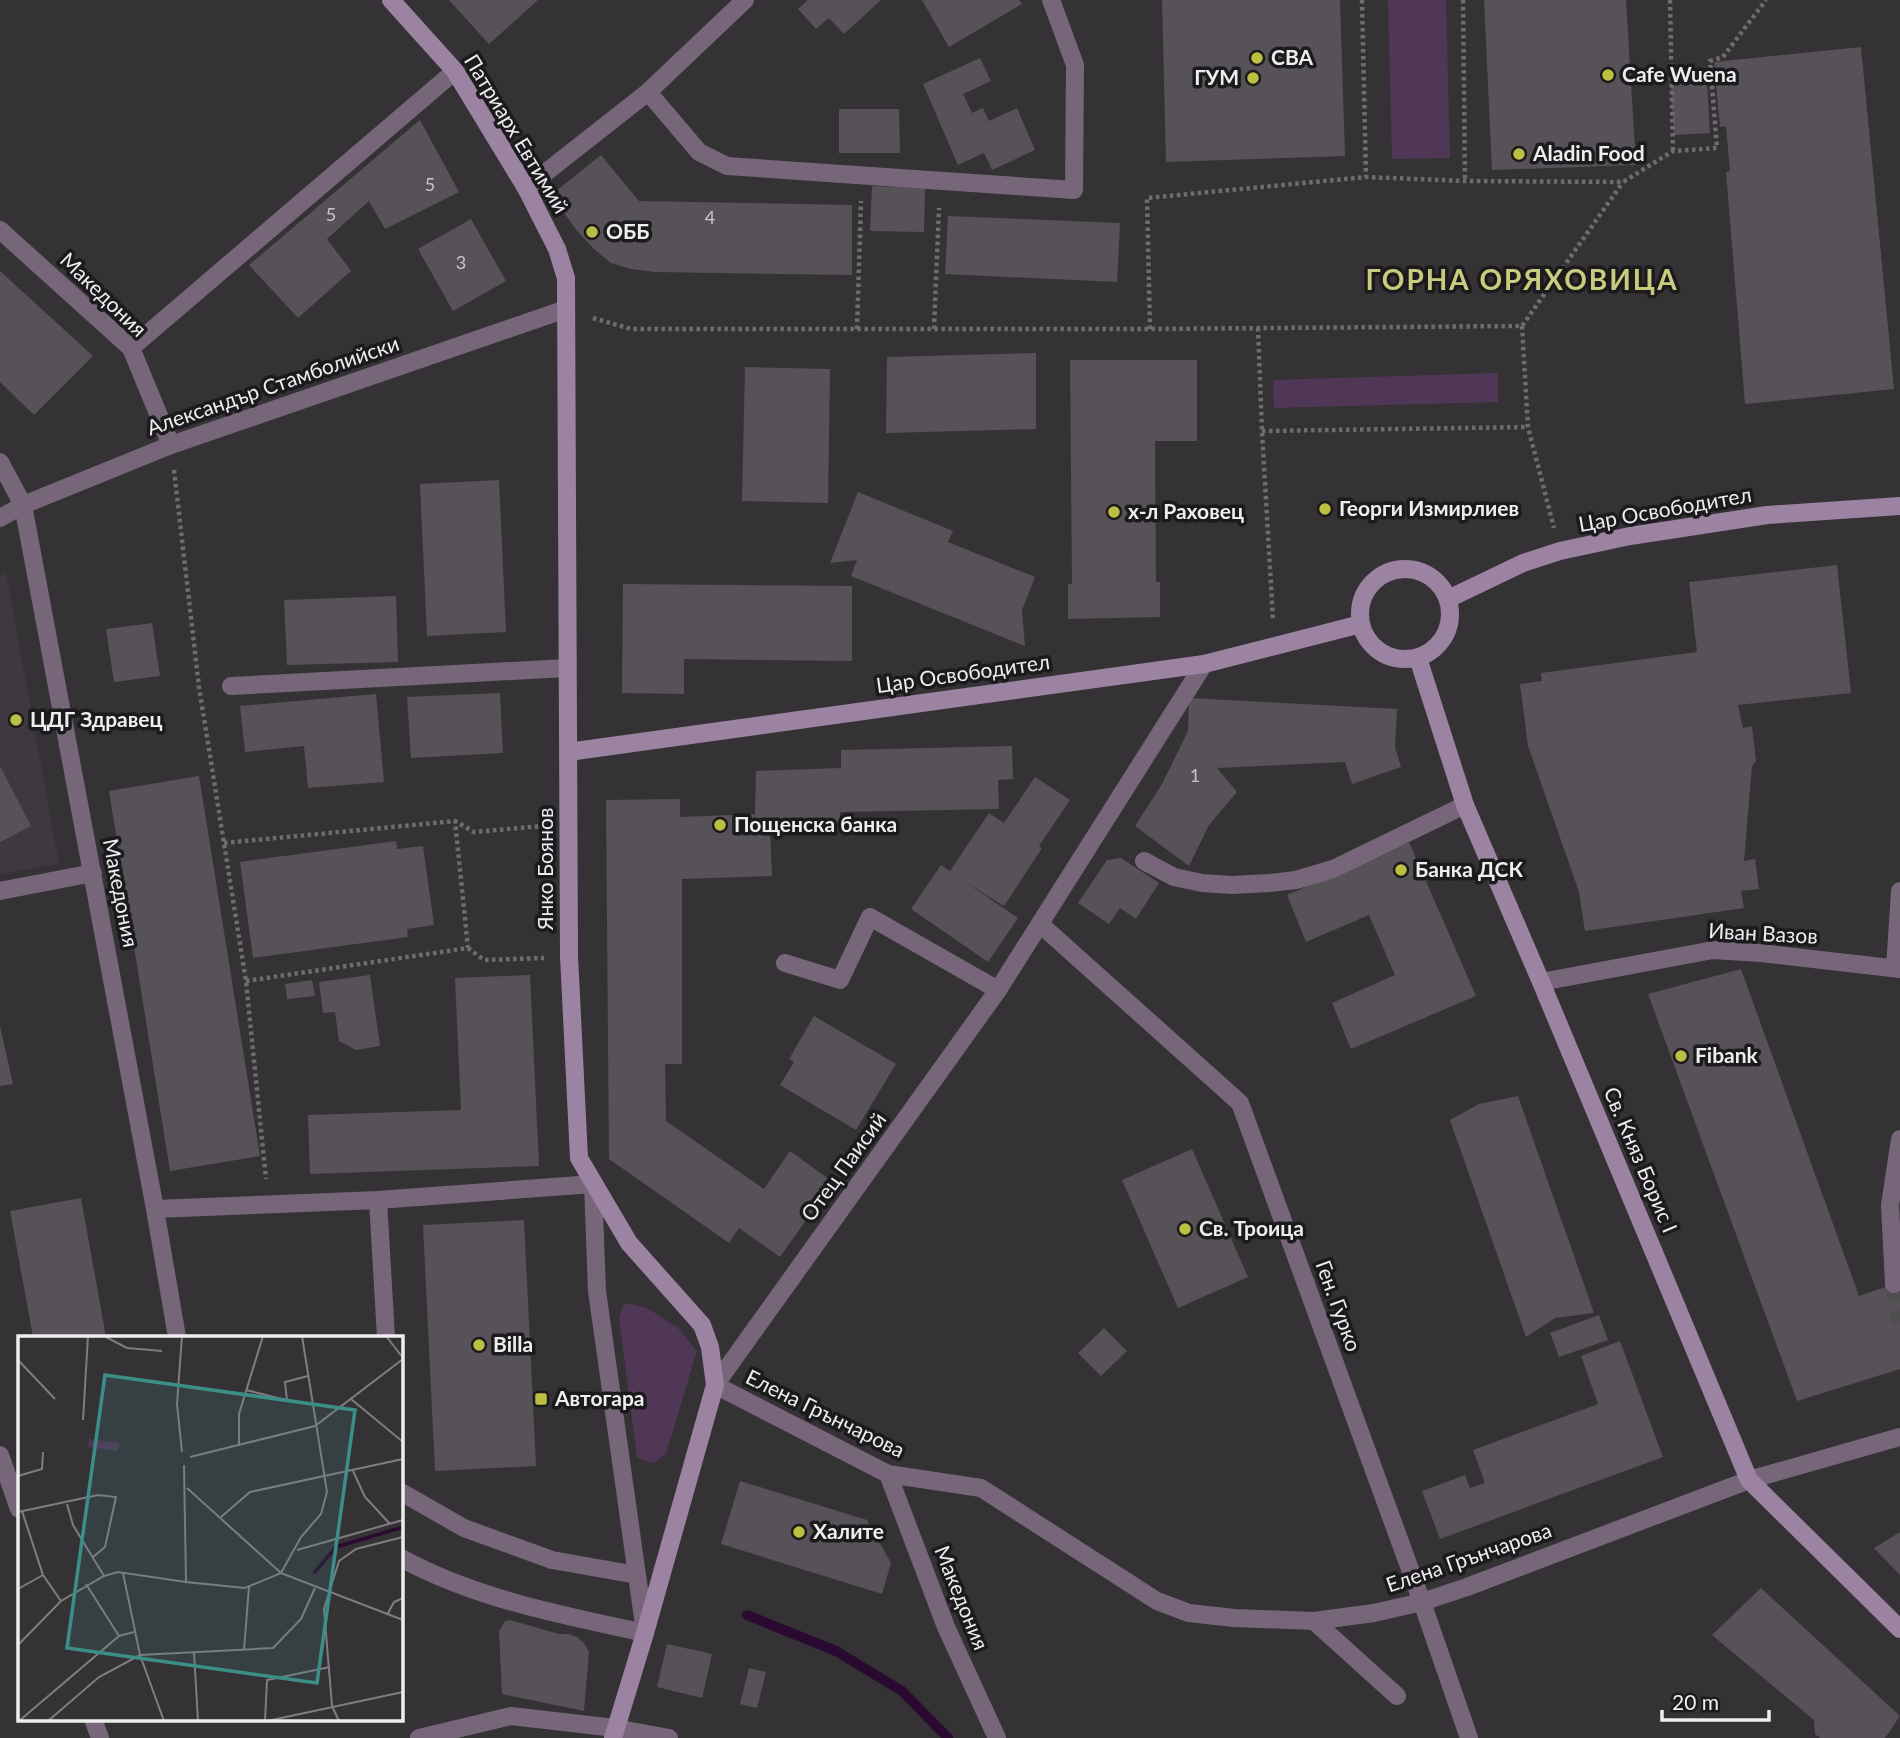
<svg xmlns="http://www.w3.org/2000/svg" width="1900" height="1738" font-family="Lato,sans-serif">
<rect width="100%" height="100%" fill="#353235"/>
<!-- built -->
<path fill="#403841" d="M6,573L59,863L0,875V576Z"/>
<!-- green -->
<path fill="#503755" d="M1388,0H1446L1450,158L1392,159Z
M1498,373V402L1274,408L1273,380Z
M624,1303L647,1308L678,1328L697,1351L666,1454L654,1463L637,1458L619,1317Z"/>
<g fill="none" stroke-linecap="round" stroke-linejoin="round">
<!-- stream -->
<path stroke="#2a0a31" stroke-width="10" d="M747,1615L836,1651L902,1691L948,1738"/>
</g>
<!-- building -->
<path fill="#565257" d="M449,0H538L489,44Z
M808,0H881L844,34L829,18L816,29L798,9Z
M922,0H1019L1022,4L949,47Z
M1162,0H1340L1345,156L1166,162Z
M1484,0H1626L1636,165L1492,170Z
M1861,47L1894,389L1745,404L1726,172L1730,171L1726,126L1720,127L1714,62Z
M980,58L991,81L963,94L972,113L983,108L989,121L1017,108L1035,150L992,170L984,153L958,165L923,84Z
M1707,83L1710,133L1674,135L1671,85Z
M839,109H899L900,153H839Z
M420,120L459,192L385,229L369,201L327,239L351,271L298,318L249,265Z
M601,155L639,201L852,205V275L655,272L631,269L611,263L595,250L578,232L551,195Z
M872,186L925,188L924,232L870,231Z
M948,216L1120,223L1117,282L945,274Z
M471,219L506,281L453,311L418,249Z
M0,271L93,356L34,415L0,382Z
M1036,353V429L886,433L887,357Z
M1070,360H1197V441H1155L1156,582H1160V617L1068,619V584H1072Z
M745,367L830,369L828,503L742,501Z
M499,480L506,632L427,636L420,484Z
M858,492L953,531L948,542L1035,577L1022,610L1025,646L851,576L857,560L830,563Z
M1837,565L1851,693L1738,705L1743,728L1752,726L1756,761L1752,766L1744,861L1755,859L1759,889L1741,891L1744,908L1585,931L1579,892L1528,746L1520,684L1542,681L1541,673L1697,652L1689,582Z
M623,584L852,586V661L684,659V694L622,693Z
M396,596L398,662L287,665L284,600Z
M152,623L160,676L114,682L106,629Z
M500,693L503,753L411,758L407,697Z
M376,694L384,782L308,788L304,746L245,752L240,706Z
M1189,698L1397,709L1395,747L1401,767L1352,784L1345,762L1217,768L1237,792L1209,825L1189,866L1135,826L1162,784L1188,731Z
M1012,746L1013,779L998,780L999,809L840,812V831L770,832L772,876L682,879V1064H665L666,1121L764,1189L790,1151L833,1182L780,1257L739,1228L729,1243L609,1159L606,800L680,799V817L755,814L756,771L841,768V750Z
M0,766L31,826L0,842Z
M199,776L260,1156L170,1171L109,791Z
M1035,777L1070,800L1039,846L1042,848L1004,906L964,881L1018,918L988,962L911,909L941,865L950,871L989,813L1004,823Z
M396,841L397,849L423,846L434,925L407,929L408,937L253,958L240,862Z
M1409,842L1476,996L1351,1049L1332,1003L1395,975L1369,915L1306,942L1287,895Z
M1121,858L1159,883L1136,919L1120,908L1109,924L1078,903L1107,860Z
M1741,969L1859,1296L1900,1282V1369L1797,1401L1648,994Z
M370,975L380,1046L356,1050L339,1041L335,1012L323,1013L319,982Z
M530,975L539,1166L310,1174L308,1115L461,1110L455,978Z
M312,980L315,996L287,999L285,984Z
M814,1016L896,1064L856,1130L780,1085L794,1062L789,1059Z
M0,1026L13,1084L0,1086Z
M1518,1096L1594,1313L1555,1318L1526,1337L1450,1120L1479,1104Z
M1192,1149L1248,1277L1178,1308L1122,1180Z
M81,1198L106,1337H33L10,1211Z
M524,1220L536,1466L435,1471L423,1225Z
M1599,1315L1608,1340L1559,1357L1550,1333Z
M1104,1328L1127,1351L1101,1376L1078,1353Z
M1620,1341L1663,1457L1440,1539L1422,1491L1465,1475L1470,1488L1485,1483L1473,1450L1598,1404L1581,1356Z
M740,1481L867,1520L891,1563L882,1594L721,1544Z
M1900,1532V1575L1874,1548Z
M1761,1588L1900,1716L1885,1738H1820L1815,1734L1814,1720L1712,1635Z
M510,1620L559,1634H568L577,1637L584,1643L589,1652L584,1711L502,1694L499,1631L505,1621Z
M667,1644L712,1654L702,1698L657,1687Z
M749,1668L766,1672L757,1708L740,1704Z"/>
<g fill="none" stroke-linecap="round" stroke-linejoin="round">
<!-- street-tunnel -->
<path stroke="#514e51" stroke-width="18" stroke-dasharray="18 9" stroke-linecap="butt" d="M1894,1284L1900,1323"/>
<!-- path -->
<path stroke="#6f6c6f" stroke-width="4.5" stroke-dasharray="3.5 3.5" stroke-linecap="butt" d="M1362,0L1366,177
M1463,0L1465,181
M1670,0L1673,151
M593,318L631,329H1150L1522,326L1623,182
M1522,326L1528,427L1554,528
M1258,328L1262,431L1273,620
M857,329L861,201
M934,329L939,208
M1150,329L1147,198L1366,177L1465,181L1623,182L1673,151L1717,148L1710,61L1723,57L1766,0
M1262,431L1528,427
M174,470L199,687L246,981L266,1179
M224,843L455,821L474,832L542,826
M468,948L484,960L544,958
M246,981L468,948L455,821"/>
<!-- lane -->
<path stroke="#77667a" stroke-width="18" d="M231,686L567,668
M1144,861L1174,877L1202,883L1232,885L1270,883L1296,880L1333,869L1465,805
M785,963L840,980L870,917L998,990
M1895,968L1900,891
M593,1184L597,1291L645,1632
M378,1200L386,1337
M401,1492L464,1528L552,1560L637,1575
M1314,1621L1397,1696"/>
<!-- street -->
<path stroke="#77667a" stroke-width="18" d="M648,92L699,152L727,166L1074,190L1075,65L1051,0
M526,188L648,92L745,0
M0,230L131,348L171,445
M131,348L455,71
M0,462L23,505L155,1209L177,1337
M0,518L23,505L171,445L566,309
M1204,664L998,990L715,1385L888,1474L981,1488L1157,1601L1189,1613L1234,1618L1314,1621L1374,1613L1422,1602L1467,1587L1749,1480L1900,1437
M0,891L93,873
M1040,924L1240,1103L1422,1602L1469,1738
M1541,982L1713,950L1761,953L1900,969
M155,1209L378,1200L593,1184
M1894,1284L1890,1205L1900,1139
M0,1455L19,1509
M888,1474L946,1627L997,1738
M401,1558C476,1599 562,1615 645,1633
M93,1719L100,1738
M419,1738L511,1716L615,1728L669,1738"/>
<!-- secondary -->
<path stroke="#9c83a2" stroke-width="18" d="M391,0L455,71L526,188L557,249L566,278L569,956L579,1158L629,1243L702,1325L710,1347L715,1385L645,1633L613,1738
M1360 614a45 45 0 1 1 90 0a45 45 0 1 1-90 0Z
M1448,599L1523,563L1560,551L1630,536L1767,515L1900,506
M1418,658L1465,805L1541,982L1749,1480L1900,1629
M568,752L1204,664L1361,624"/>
</g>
<!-- markers -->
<g fill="#bdbf43" stroke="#1b1a1c" stroke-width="2.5">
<circle cx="1257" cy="58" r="7"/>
<circle cx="1608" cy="75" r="7"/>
<circle cx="1253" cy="78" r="7"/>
<circle cx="1519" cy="154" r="7"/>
<circle cx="592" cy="232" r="7"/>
<circle cx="1325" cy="509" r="7"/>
<circle cx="1114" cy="512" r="7"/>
<circle cx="16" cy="720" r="7"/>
<circle cx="720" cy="825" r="7"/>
<circle cx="1401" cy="870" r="7"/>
<circle cx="1681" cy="1056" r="7"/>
<circle cx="1185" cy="1229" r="7"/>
<circle cx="479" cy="1345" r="7"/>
<rect x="534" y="1392" width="14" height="14" rx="3.5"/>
<circle cx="799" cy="1532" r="7"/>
</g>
<g text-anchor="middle" stroke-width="7" stroke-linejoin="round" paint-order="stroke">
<!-- number labels -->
<g font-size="18" fill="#c9c6ca">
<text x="430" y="191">5</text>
<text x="331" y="221">5</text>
<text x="710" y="224">4</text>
<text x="461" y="269">3</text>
<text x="1195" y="782">1</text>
</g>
<!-- poi labels -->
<g font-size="21" font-weight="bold" fill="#efedf0" stroke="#1b1a1c" text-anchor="start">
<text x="1271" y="65">CBA</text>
<text x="1622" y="82">Cafe Wuena</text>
<text x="1239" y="85" text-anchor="end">ГУМ</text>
<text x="1533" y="161">Aladin Food</text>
<text x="606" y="239">ОББ</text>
<text x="1339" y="516">Георги Измирлиев</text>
<text x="1128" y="519">х-л Раховец</text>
<text x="30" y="727">ЦДГ Здравец</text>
<text x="734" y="832">Пощенска банка</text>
<text x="1415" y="877">Банка ДСК</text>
<text x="1695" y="1063">Fibank</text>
<text x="1199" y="1236">Св. Троица</text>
<text x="493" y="1352">Billa</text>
<text x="555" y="1406">Автогара</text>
<text x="813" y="1539">Халите</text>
</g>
<!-- street labels -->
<g font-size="21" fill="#efedf0" stroke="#1b1a1c">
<text transform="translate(516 134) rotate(59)" y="7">Патриарх Евтимий</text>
<text transform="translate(103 295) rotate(44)" y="7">Македония</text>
<text transform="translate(273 386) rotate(-19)" y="7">Александър Стамболийски</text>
<text transform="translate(1665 510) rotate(-10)" y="7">Цар Освободител</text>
<text transform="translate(963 674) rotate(-8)" y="7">Цар Освободител</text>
<text transform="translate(546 869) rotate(-90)" y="7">Янко Боянов</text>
<text transform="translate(120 893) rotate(79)" y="7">Македония</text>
<text transform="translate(1763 934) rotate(3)" y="7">Иван Вазов</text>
<text transform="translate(1640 1160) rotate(67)" y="7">Св. Княз Борис I</text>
<text transform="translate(844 1167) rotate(-54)" y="7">Отец Паисий</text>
<text transform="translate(1338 1306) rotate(70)" y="7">Ген. Гурко</text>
<text transform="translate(825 1414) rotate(26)" y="7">Елена Грънчарова</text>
<text transform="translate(1469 1558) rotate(-19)" y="7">Елена Грънчарова</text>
<text transform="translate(961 1598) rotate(68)" y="7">Македония</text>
</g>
<!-- district labels -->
<g font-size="28" font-weight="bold" letter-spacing="2" fill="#c9cc7e" stroke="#1b1a1c">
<text x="1522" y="290">ГОРНА ОРЯХОВИЦА</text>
</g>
</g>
<!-- overview -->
<g transform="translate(18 1336)">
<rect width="385" height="385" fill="#353235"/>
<path d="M71,103L101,107L100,115L70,111Z" fill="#503755"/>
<path fill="none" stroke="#2a0a31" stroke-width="3.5" d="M296,237L318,211L385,191"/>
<path fill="none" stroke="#7f7d80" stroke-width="2" d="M86,0L109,12L144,15M164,0L159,68L164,116M368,0L385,22M0,24L37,63M228,54L272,65M333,63L385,106M269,65L267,46L290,40M65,84L70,0M221,110V78L245,0M172,121L297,90L385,23M166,129L168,246L227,252L263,237L385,284M335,135L347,161L372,188M0,140L24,133L25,116M169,152L263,237L283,201L303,178L309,156L284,0M49,168L55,189L86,240M4,175L25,239L43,265M0,176L80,159L98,161L87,211L75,221M203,181L232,156L385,123M279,214L385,184M105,237L122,319L146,385M68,248L101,300M0,253L25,239M369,279L376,266L385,262M0,309L43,265L86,240L100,236L168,246M226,314L231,251M176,316L180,385M1,385L101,300L116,296M30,385L81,341L122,319L255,312L283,283L297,252M247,385L249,344L312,331M249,385L385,356M321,385L314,370L306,273L321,225L338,213L385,201"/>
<path fill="#3c8e88" fill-opacity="0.15" stroke="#3c8e88" stroke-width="3.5" d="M87,39L337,74L299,347L49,312Z"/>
<rect width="385" height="385" fill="none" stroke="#efedf0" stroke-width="3.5"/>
</g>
<!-- scale -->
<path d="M1662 1710v10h107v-10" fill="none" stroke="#efedf0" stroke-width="3.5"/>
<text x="1672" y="1710" font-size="21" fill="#efedf0" stroke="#1b1a1c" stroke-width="5" paint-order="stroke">20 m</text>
</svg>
